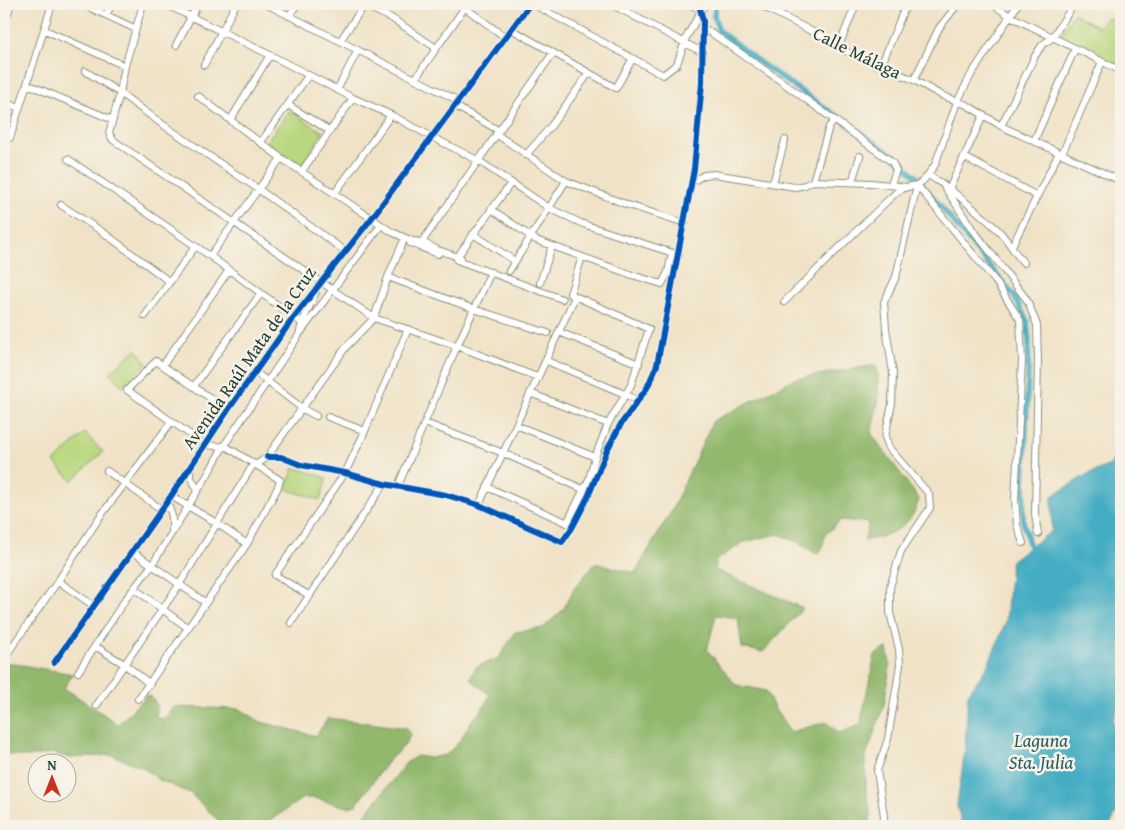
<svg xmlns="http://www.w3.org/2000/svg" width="1125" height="830" font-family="'Gentium Book Plus',serif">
<rect width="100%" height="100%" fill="#f7f3e8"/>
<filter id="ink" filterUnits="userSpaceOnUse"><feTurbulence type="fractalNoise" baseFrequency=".02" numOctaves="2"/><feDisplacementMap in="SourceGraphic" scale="10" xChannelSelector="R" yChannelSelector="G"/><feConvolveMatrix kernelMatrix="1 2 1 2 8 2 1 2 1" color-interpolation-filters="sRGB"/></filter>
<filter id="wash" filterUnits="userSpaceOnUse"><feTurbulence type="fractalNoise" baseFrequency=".0096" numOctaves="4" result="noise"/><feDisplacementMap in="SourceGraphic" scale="20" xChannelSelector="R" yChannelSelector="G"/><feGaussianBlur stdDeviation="1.12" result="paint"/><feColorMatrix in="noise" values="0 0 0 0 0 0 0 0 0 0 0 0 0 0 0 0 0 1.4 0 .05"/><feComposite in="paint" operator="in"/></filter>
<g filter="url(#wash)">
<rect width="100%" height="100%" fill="#f0e2c6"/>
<!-- green -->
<path fill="#b8d77e" stroke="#6c8a59" d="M1074,13L1098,27L1107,17L1121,25V67L1059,37Z
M289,111L323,132L302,166L266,142Z
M136,349L147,363L122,386L110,373Z
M85,433L103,452L72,481L54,462Z
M294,467L327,478L320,500L286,489Z"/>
<!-- forest -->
<path fill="#92b86d" stroke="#587a50" d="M877,365L879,398L871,433L919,499C912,528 890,535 864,541L869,523L841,520L825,535L822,549L818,554L813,552L798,542L778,534L744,542L716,560L715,570L803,608L763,652L742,648L738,618L716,615L707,650L736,685L766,691L775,710L791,732L826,722L839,733L860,725L875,655L887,648L890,665L884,705L865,759L866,789L871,816L869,826H356L407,762L417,756L430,758L446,755L460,741L472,720L481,712L490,695L470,679L476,667L499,658L515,632L543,628L563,610L573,590L595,563L635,573L672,510L713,421L794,379Z
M4,662L73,674L64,688L118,724L147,695C157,700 157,705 156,716L160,719L167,717L173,707L240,709L261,722L316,736L328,718L407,728L411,734L405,745L388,761L356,805L348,807L314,798H303L262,826H224L190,793L159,780L142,767L112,755L70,758L53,753L28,757L4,754Z"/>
<!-- water -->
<path fill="#44adc3" stroke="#32757c" d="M1118,450L1121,451L1119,475L1121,477V702L1113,720L1117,768L1121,792V806L1109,826H962L957,805L965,751L968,694L987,667L1006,622L1011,561L1052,531V496L1086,475L1110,465Z"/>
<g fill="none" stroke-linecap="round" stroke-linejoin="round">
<!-- canal -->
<path stroke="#44adc3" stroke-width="5.5" d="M716,4L714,16L719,31L759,62L894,156L915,175L1014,296L1027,321L1029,342L1023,521L1030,547"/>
</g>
</g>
<g filter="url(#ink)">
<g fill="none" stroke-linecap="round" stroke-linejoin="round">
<!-- minor casing -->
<g stroke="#88907d" stroke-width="8">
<path id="minor" d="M82,4L136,29
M143,4L125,66L120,93L109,133L113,140L374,318L457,346L537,377
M165,4L270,55L353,98L391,115L432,137L479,161L549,208L583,224L679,255
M266,4L459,101
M460,4L505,37
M533,4L663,75L677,64L686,38L705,4
M611,4L702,52
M689,4L701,10
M758,4L821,36L851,54L914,80L941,95L967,105L1001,126L1121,181
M992,4L1010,16L1121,71
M364,5L393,19L436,48
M106,15L112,4
M289,16L297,4
M4,24L11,4
M704,28L778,79L892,162L896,170L891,184
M511,29L616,88L633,58
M45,30L125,66
M340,41L365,4
M176,45L198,4
M839,46L856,4
M204,65L236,4
M881,66L903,12L908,4
M85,71L120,93L162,124L258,189L345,251
M415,79L465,7
M914,80L939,28L958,4
M27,84L113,120
M337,90L358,50
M198,96L281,158L392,232L412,241L422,242L438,250L461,258
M4,102L19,108
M288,105L330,131
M455,106L498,130
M231,119L270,55
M1001,126L1035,56L1042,45L1052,38L1074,4
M496,134L566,181L628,205L685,223
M4,136L10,138L52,4
M1034,141L1075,49
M261,142L308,76
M1062,154L1102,62
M526,155L551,126L589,73
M964,157L1037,196
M68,159L210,256L302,323
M302,171L353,98
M929,175C936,181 944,184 951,190C966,202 984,217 998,230C1009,241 1014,253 1024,263
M813,181L829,127L835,120
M692,182L704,175L714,174L795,187L805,185L813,181L872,183L907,187L917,185L924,180L935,165L957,102L971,75L1018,4
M852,182L860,156
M773,183L785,140
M917,185L996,282L1020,320L1022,360L1015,500L1017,525L1023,543
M944,186L971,227L1027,300L1037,325L1038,361L1035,514L1038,534
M949,189L983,116
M335,193L391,115
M61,205L104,233L170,282
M491,209L536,240L632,275L662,284L668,272L672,253
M473,234L515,261
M422,242L553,53
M410,243L438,254
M1012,246L1059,153
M210,256L281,158
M457,257L511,183
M457,260L562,299
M509,271L566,181
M388,277L474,309L548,333
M540,283L552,246
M784,302L887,201L898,191L907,187
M145,316L195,247
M301,332L381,225
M559,332L639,364
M547,361L627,395L638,401
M163,365L229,270
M255,372L303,409L316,416
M194,386L261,293
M530,393L608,424
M328,417L365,431
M425,423L503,453L587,491
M516,425L595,457
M267,457H281L301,465L345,473L384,484L446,495L479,505L562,542L572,528L588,497L607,450L621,424L647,388L657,365L694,169L702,83L703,21L699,4
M190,469V476L198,490
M107,471L161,509
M398,486L457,346L491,272
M487,487L570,524
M171,496L218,524L247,544
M167,501L172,516V531
M479,505L575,297
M567,523L589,479L595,457L608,424L631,385L649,329L570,294L582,257
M132,551L206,603
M58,581L94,606
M135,589L188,628
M310,596L275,575L345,473L365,431L408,329
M291,623L384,484
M95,646L124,664L150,684
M7,654L58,581L99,518L172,421
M54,663L171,496L228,410L294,317L371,219L530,4
M78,672L125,600L152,565L208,474L223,447L299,335L302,323L316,292
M138,699L247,544L277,489L280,480L227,447L205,445L127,390L156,361L228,410
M96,706L179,585L253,465L259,463L267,457L346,347L374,318L388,277L404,240
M883,826L884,816L877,771L888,739L900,665L899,649L890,613V587L901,551L930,508L929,494L889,448L885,437L892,404L893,373L886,328L884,302L896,277L917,185"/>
</g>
<!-- minor -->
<use href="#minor" stroke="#fff" stroke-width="6"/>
<!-- cycleway casing -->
<g stroke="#f7f3e8" stroke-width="9">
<path id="cycleway" d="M267,457H281L301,465L345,473L384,484L446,495L479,505L562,542L572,528L588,497L607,450L621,424L647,388L657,365L694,169L702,83L703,21L699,4
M54,663L171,496L228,410L294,317L371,219L530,4"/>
</g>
<!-- cycleway -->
<use href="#cycleway" stroke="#0057b8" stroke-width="6"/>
</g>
</g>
<g text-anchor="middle" stroke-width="5" stroke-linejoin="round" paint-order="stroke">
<!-- street labels -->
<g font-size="18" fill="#1f3d34" stroke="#f7f3e8">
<text transform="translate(857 53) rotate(26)" y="6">Calle Málaga</text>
<text transform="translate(249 358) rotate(-55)" y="6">Avenida Raúl Mata de la Cruz</text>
</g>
<!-- water labels -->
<g font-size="19" font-style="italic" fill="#2a5f5f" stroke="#f7f3e8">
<text x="1041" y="747">Laguna<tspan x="1041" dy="22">Sta. Julia</tspan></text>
</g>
</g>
<!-- margin -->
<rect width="1125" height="830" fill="none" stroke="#f7f3e8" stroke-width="20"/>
<!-- north arrow -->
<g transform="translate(52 778)"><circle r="24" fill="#f7f3e8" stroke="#a1aaa0"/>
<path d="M0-4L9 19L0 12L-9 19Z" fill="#c8321e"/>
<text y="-8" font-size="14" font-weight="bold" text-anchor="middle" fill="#1f3d34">N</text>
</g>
</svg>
